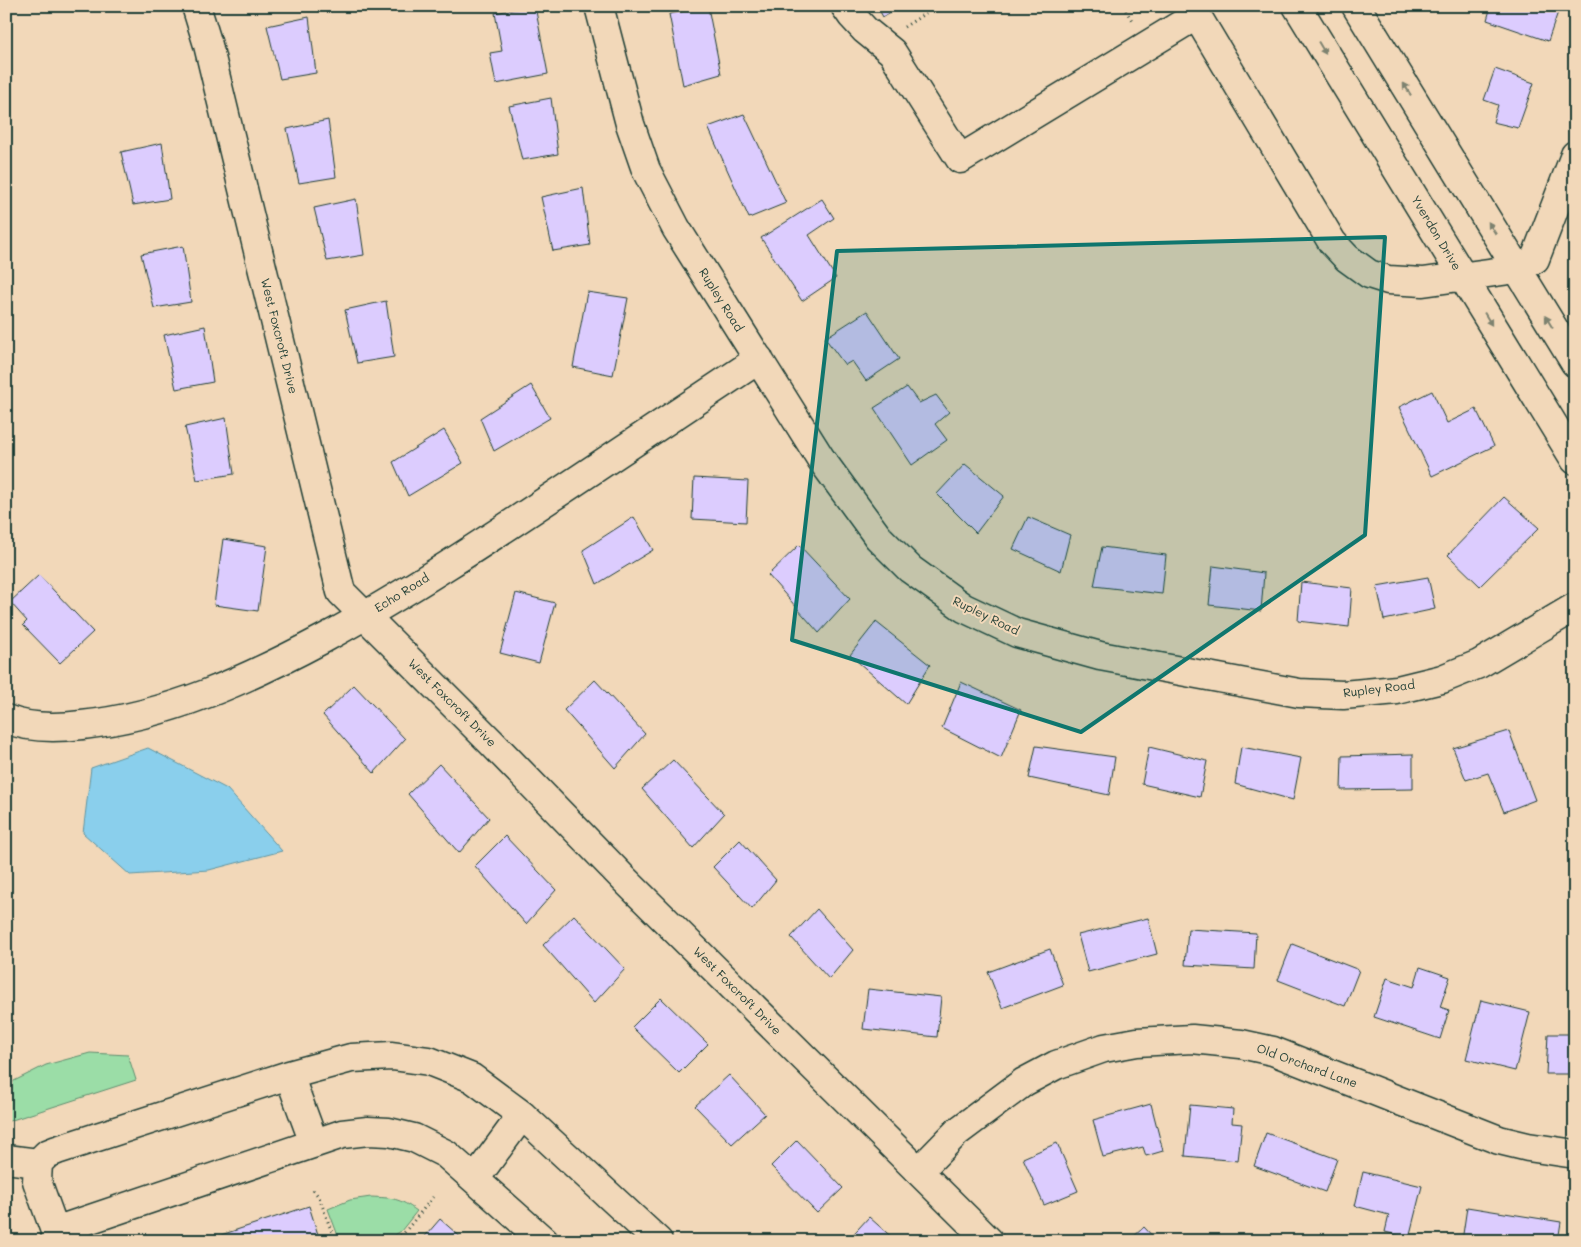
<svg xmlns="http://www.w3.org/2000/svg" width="1581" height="1247" font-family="Mali,sans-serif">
<rect width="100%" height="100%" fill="#f2d8b9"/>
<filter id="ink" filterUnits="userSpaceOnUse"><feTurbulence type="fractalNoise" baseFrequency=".02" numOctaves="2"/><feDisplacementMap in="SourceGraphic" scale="10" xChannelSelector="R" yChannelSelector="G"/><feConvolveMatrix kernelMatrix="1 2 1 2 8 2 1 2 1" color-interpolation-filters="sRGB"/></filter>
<g filter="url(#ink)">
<!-- green -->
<path fill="#9bdda7" stroke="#5d8d6e" d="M90,1053L128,1055L136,1080L6,1122V1085L46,1065Z
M371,1197C393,1198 399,1198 417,1211L401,1231L386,1241H340L328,1209L350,1200Z"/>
<!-- water -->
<path fill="#8acfec" stroke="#5f95a2" d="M148,748L227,789L282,851L209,870L130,875L83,833L91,768Z"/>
<!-- building -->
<path fill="#dcccfe" stroke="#1f3d34" d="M531,6H535L548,74L496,84L490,53L502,51L495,13Z
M877,6H901L883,17Z
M1491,6H1560L1548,41L1487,20Z
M708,7L721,74L683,85L669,14Z
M309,17L316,73L280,79L267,26Z
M1495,69L1534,83L1518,128L1493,122L1498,105L1484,100Z
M551,98L558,154L522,160L509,106Z
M744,114L786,203L749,218L708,127Z
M328,120L336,177L299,183L287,129Z
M162,143L170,199L133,205L121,152Z
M583,188L590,245L553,251L541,197Z
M356,199L364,255L327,261L314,208Z
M822,199L834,218L809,235L836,278L802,301L761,238Z
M183,246L191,302L154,308L141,254Z
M587,292L628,298L613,375L573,367Z
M386,301L394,357L357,363L345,310Z
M867,311L899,359L866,381L852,361L845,365L825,338Z
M205,326L213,382L176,389L164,335Z
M531,385L550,418L494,451L480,418Z
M907,387L919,403L936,395L949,412L935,424L947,440L912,465L874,408Z
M1432,391L1447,423L1476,409L1494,446L1432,476L1399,407Z
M226,418L234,474L197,480L185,427Z
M444,430L463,463L408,496L393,462Z
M965,464L1004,496L976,533L937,494Z
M694,478L748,481L746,522L692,519Z
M1504,497L1539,528L1480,586L1448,555Z
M634,517L653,550L597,584L583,550Z
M1028,517L1070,535L1061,571L1013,549Z
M223,539L267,546L258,611L214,605Z
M799,545L850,599L819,633L768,575Z
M1102,547L1166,555L1162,594L1094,586Z
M1213,566L1264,573L1261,611L1209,605Z
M39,575L93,632L60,663L23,625L27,621L10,602Z
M1428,577L1435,609L1384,620L1377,586Z
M1301,582L1352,588L1349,627L1298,621Z
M516,593L555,603L539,663L500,653Z
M876,622L930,665L906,704L850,655Z
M595,680L645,734L615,768L564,710Z
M961,682L1021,710L1001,758L942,728Z
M354,685L405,739L374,773L323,715Z
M1509,731L1535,800L1504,812L1488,773L1466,780L1453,748Z
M1036,746L1115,757L1109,795L1029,778Z
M1149,747L1207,761L1200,797L1142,784Z
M1241,747L1301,758L1293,800L1235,784Z
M1413,754V789L1341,790L1342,756Z
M673,760L724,814L693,848L642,789Z
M439,764L489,818L459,853L408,794Z
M505,836L556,890L526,924L475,866Z
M740,840L776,880L752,909L713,867Z
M817,909L853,950L829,979L791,937Z
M574,915L625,969L594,1003L543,945Z
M1148,918L1157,954L1088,972L1078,935Z
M1188,929L1256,933L1254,969L1185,965Z
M1292,944L1359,970L1345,1006L1278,980Z
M1050,949L1063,985L1002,1008L988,972Z
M1420,967L1450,977L1440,1007L1449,1010L1440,1039L1374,1017L1387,978L1414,987Z
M868,989L941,997L937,1037L863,1029Z
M661,998L708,1044L679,1073L632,1027Z
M1481,1000L1530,1012L1515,1071L1466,1059Z
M1548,1034H1575V1074H1546Z
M729,1075L765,1114L732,1144L695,1106Z
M1151,1104L1163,1151L1146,1156L1143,1147L1103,1157L1093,1120Z
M1190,1105L1233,1109L1232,1123L1242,1124L1238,1161L1185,1156Z
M1266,1133L1337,1159L1325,1192L1254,1166Z
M797,1140L843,1188L817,1213L771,1166Z
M1057,1143L1078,1191L1044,1205L1023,1158Z
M1363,1172L1422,1186L1409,1238L1385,1232L1389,1215L1355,1206Z
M309,1206L320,1241H203Z
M1467,1207L1561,1222L1558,1241H1462Z
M869,1217L896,1241H847Z
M440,1219L465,1241H421Z
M1144,1227L1157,1241H1129Z"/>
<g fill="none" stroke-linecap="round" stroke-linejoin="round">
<!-- minor casing -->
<g stroke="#1f3d34" stroke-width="31">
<path id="minor" d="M196,6L208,45L341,592L491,742L625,880L989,1241
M599,6L630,124L646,170L676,228L821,459L878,537L910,569L964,608L1017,633L1100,656L1299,693L1343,695L1397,690L1442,679L1479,664L1575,607
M845,6L852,16L865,30L892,52L960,159L1197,15
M1191,6L1332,242L1347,258L1369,274L1388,280L1423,282L1517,269L1535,259L1575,155
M1297,6L1575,460
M1356,6L1575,363
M6,719C30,729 58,728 82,725C168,716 248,679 323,639C408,593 489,539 570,485C633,443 696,401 759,359
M289,1075L314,1143
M6,1159L38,1163L47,1154L57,1150L289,1075L351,1058L392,1056L429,1061L472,1078L522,1115L658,1241
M38,1163L37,1181L55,1231L342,1134L368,1131L389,1132L414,1138L446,1154L544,1241
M919,1171L957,1132L1024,1082L1056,1065L1104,1048L1137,1042L1192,1039L1241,1044L1273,1051L1499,1140L1528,1147L1575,1154
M475,1179L522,1115"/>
</g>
<!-- path -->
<path stroke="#1f3d34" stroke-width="3" stroke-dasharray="1 4" stroke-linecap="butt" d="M1123,6L1133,22
M904,27L937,6
M313,1190L319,1197L335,1241
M392,1241L404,1233L433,1197"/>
<!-- minor -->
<use href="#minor" stroke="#f2d8b9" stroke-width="28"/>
</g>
<!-- one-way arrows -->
<defs><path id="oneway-solid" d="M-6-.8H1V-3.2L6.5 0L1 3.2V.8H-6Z" transform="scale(1.25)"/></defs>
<g fill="#7e8370">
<use href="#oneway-solid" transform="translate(1322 48) rotate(59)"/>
<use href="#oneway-solid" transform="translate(1407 89) rotate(-122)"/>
<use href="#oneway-solid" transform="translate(1492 228) rotate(-122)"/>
<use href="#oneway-solid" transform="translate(1488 319) rotate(59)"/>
<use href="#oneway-solid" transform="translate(1549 322) rotate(-121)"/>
</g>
</g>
<!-- marked area -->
<path fill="#0f766e" fill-opacity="0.2" stroke="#0f766e" stroke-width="4" stroke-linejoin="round" d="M1385,237L1365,535L1081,732L792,640L837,251Z"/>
<g text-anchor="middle" stroke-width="4" stroke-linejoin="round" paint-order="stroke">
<!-- street labels -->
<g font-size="12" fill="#1f3d34" stroke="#f2d8b9">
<text transform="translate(1436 233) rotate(59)" y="4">Yverdon Drive</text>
<text transform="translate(721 300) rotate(58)" y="4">Rupley Road</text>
<text transform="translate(279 336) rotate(76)" y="4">West Foxcroft Drive</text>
<text transform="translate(402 593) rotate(-32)" y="4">Echo Road</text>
<text transform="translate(986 616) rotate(26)" y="4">Rupley Road</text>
<text transform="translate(1379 689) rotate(-7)" y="4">Rupley Road</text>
<text transform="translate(452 703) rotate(45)" y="4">West Foxcroft Drive</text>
<text transform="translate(737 991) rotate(45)" y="4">West Foxcroft Drive</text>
<text transform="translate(1307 1066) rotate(20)" y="4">Old Orchard Lane</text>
</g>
</g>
<!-- margin -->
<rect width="1581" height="1247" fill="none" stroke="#f2d8b9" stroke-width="25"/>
<rect x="12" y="12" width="1556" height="1222" fill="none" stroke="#1f3d34" stroke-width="2" filter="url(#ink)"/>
</svg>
